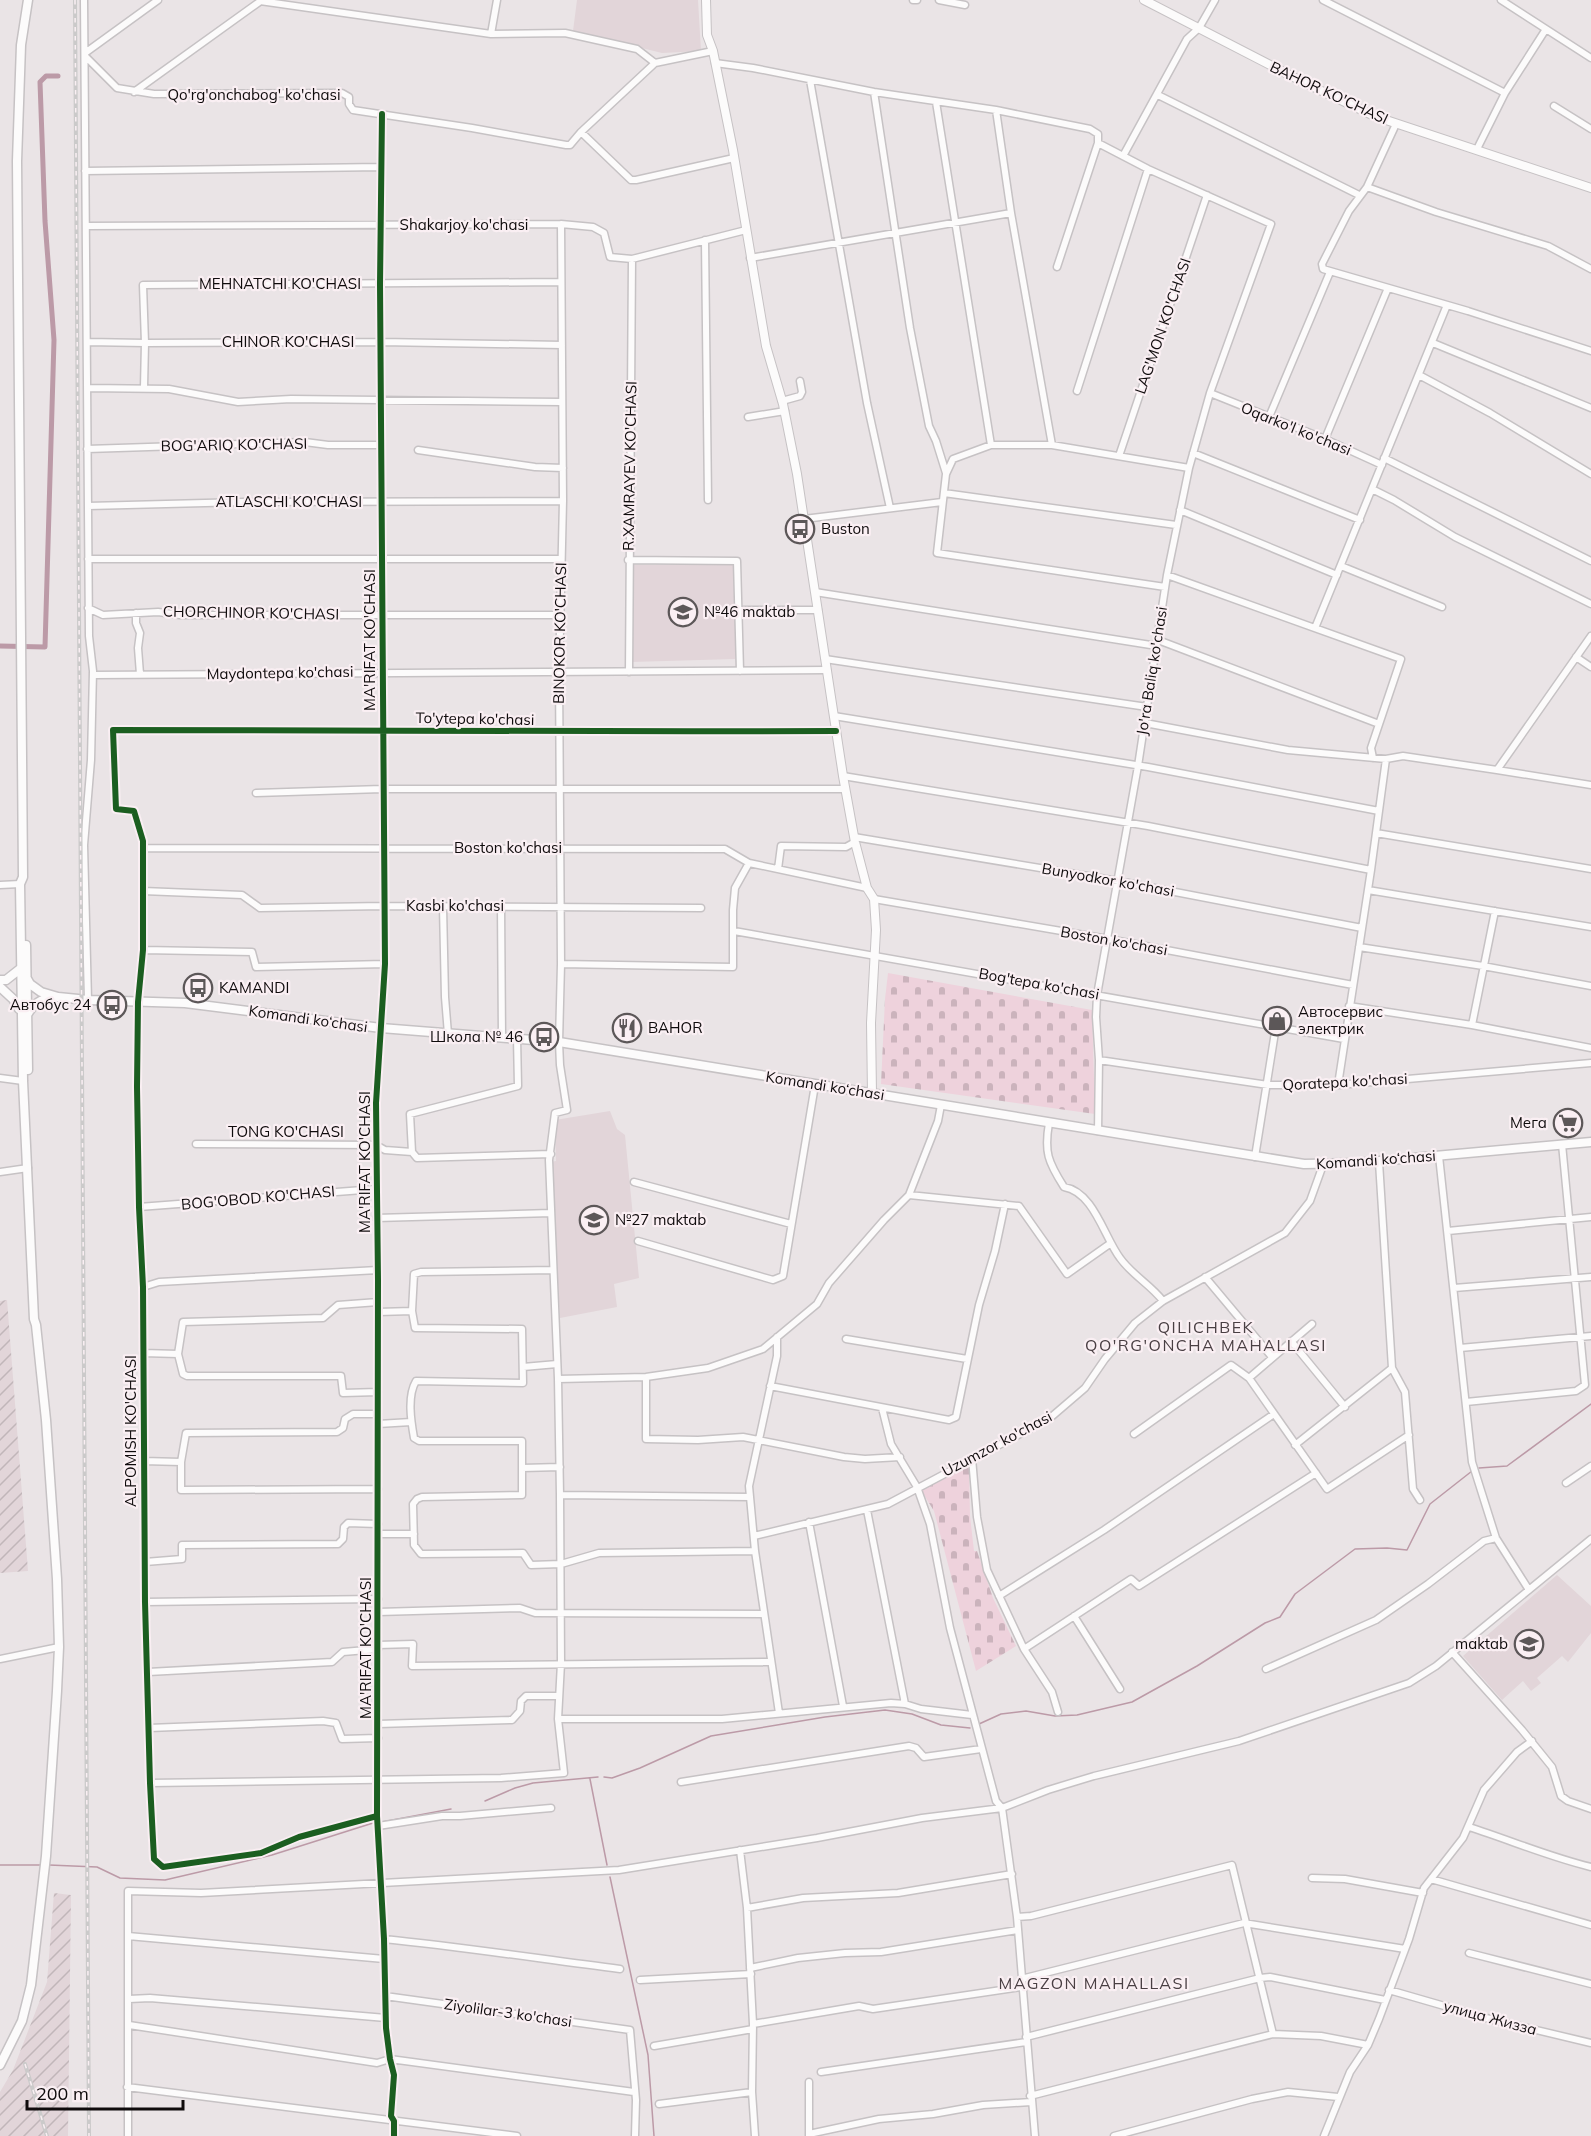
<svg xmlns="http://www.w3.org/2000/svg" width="1591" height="2136" font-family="Mulish,sans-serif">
<defs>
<pattern id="industrial-furrows" width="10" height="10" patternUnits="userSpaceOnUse" patternTransform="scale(1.5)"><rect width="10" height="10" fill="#e2d5d9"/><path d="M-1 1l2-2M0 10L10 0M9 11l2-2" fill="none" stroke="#c1b6b9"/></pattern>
<pattern id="cemetery-stones" width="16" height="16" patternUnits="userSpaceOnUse" patternTransform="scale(1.5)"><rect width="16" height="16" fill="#eed2dc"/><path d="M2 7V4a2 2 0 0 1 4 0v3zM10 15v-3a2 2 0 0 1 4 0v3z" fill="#cbb3bc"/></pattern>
</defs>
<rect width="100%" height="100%" fill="#eae4e6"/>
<!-- built -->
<path fill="#e2d5d9" d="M577,0H698L701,51L662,53L573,31Z
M631,565H735V659L631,662Z
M610,1111L617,1129L625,1135L639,1278L614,1284L617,1307L560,1318L551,1162L556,1161L555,1120Z
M1557,1575L1591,1606V1633L1568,1662L1562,1656L1537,1678L1541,1683L1531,1691L1523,1681L1502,1700L1463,1656Z"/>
<!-- industrial -->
<path fill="url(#industrial-furrows)" d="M7,1300L28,1571L0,1573V1301Z
M54,1893L71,1895L68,2136H0V2092L13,2070L47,1982Z"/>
<!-- cemetery -->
<path fill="url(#cemetery-stones)" d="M888,973L1092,1010L1095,1114L881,1084L885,999Z
M969,1465L970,1516L974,1551H977L993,1598L1016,1646L976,1671L934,1511L921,1490Z"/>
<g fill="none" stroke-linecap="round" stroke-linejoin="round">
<!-- stream -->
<path stroke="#bc9aa7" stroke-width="1.5" d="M1479,1468L1507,1466L1591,1404
M979,1724L1001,1714L1026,1711L1055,1716L1077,1715L1132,1702L1197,1666L1265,1623L1280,1617L1295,1594L1355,1549L1387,1548L1407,1550L1430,1504L1472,1471
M604,1777L612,1778L640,1768L711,1736L825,1717L885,1710L912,1714L941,1725L970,1728
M590,1779L607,1865
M485,1801L515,1788L533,1783L598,1777
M382,1822L451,1809
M0,1865H41
M49,1865L97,1867L120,1878L165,1880L272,1855L373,1823
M610,1877L648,2055L654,2136"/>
<!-- canal -->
<path stroke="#bc9aa7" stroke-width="5" d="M0,646L45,647L54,340L45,221L40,82L46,76H58"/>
<!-- minor casing -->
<g stroke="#c6c2c4" stroke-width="9">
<path id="minor" d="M84,0L89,636L93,671L91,760L84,845L88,1000
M913,0H917
M939,0L965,5
M1323,0L1505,93
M1501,0L1591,58
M260,1L491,34L565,33L637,49L655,63
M491,34L497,0
M85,53L158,0
M85,56L117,88L154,94L342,93L349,97V104L353,110L472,128L566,145H570L581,132L655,63L713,51
M715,63L753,68L874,92L996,110L1090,129L1098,134V143L1057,267
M810,80L867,403L890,508
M134,92L262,0
M874,92L910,328L929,426L936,441L946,473
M1158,95L1359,195
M936,102L991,445
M1554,106L1591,129
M996,110L1011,213
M382,114L380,284L385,964L376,1103L378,1280L377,1816L384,1939L386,2028L390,2059L394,2075L391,2116L394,2121V2136
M1396,124L1367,187L1349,211L1322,264L1323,269L1468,311L1591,351
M581,132L631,180H636L734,158
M1098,143L1148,169L1271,224L1210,393L1189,468L1167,575L1138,766L1097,995L1096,1017L1099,1060L1098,1131
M1477,149L1505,93L1546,29
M1123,156L1187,39L1199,28L1215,0
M85,171L381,167
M1367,187L1436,212L1548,246L1591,269
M86,226L561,224L593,227L604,233L610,257L632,259L746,230
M705,240L708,500
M750,258L1011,213L1052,445
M87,342L145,343L381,342L562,345
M1433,343L1591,408
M1419,375L1490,413L1591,474
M144,387L145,343L143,285L561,282
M88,388L169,389L238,402L291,399L562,402
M1077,391L1148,169
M1210,393L1325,439L1382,465
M782,401L800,396L802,392L800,381
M748,417L785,411
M1269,417L1330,272
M1325,439L1388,288
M87,449L305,442L328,445H381
M418,450L535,467L563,468
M1193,453L1360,520
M1119,456L1207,195
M1384,458L1591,561
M1372,489L1394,500L1455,537L1591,604
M944,493L1176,525
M88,506L244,502L563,501
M1180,510L1337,575
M804,519L942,502
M88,559H561
M628,560L737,561L740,671
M1341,566L1442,607
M1167,575L1401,659L1371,748L1373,758
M1165,587L937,553L946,474L953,459L991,445H1052L1189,468
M815,592L1157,646
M88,608L103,615L158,612L180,615H560
M738,610H818
M136,613V623L140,633L138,648L140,674
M1315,628L1447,305
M1158,640L1379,724
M1576,657L1591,667
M825,659L1147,707
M629,672L632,259
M93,675L827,670
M834,716L1148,767L1379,811
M1145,723L1288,750L1386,759L1403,756L1497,770L1591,636
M1497,770L1591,785
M843,776L1148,826L1371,870
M256,793L382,789H845
M1376,833L1591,869
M854,837L1118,881L1362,928
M143,848L725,849L749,863L867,888
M778,869L781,846L846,847L855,842
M0,885L20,884
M1368,890L1591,927
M143,891L242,895L260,908L384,906L701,908
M874,899L1108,939L1353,985
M501,906L502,1037
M443,907L445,997L448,1034
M734,931L1344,1039
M1359,947L1483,966L1591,986
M143,950L252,952L256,967L385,964
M561,964L733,967V910L735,888L749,863
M1349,1006L1472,1025L1591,1048
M1472,1025L1495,911
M1099,1060L1268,1085H1338L1591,1063
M0,1078L23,1081
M1338,1085L1371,870L1386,759
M1049,1123C1044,1152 1048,1162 1064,1187C1094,1192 1104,1237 1120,1258C1132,1275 1151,1285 1163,1301
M196,1144L376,1145L385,1150L412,1152L417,1158L551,1154
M412,1152L410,1114L518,1086L517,1038
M1439,1156L1472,1462L1496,1538L1529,1590
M1255,1157L1276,1026
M1379,1162L1392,1368L1405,1392L1413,1489L1420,1500
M0,1172L28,1168
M634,1182L791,1224
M909,1195L1019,1206L1067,1274L1111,1243
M139,1207L376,1189
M376,1218L551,1213
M1448,1231L1591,1217
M638,1241L773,1280L783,1276L815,1085
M553,1270L421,1272L414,1274L412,1311L415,1328L522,1329L523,1383L416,1381C407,1396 411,1421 414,1438L419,1441H522V1495L422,1497L417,1499L413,1504L414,1545L421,1554L523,1553L531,1565L561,1564L599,1553L755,1551
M1205,1277L1272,1357
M143,1287L159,1282L378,1270
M1454,1288L1591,1277
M378,1312L412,1311
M777,1337V1356L749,1486L755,1551L779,1713
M846,1339L967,1359
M1291,1341L1345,1407
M1460,1348L1591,1336
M143,1353L178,1354
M523,1367L557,1364
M646,1377V1439L698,1440L743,1437L844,1457L865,1459L900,1457
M1249,1378L1312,1324
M558,1379L646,1377L708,1368L763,1349L817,1304L829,1283L884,1220L909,1195L938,1121L941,1105
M770,1386L949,1420L956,1417L979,1305L995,1251L1005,1204
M378,1392L343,1393L341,1376H187L183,1374L178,1354L183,1322L323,1318L338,1305L378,1302
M1466,1402L1576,1391L1585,1385L1562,1144
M882,1408L891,1444L917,1487L930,1524L950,1628L996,1801L1002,1808L1017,1917L1035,2136
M378,1424L411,1422
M1134,1434L1231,1365L1249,1378L1327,1489L1409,1435
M1295,1445L1392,1368
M972,1458L977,1517L987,1570L1024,1649L1052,1692L1058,1712
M143,1461L181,1462L186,1433L337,1432L343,1428L345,1419L353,1414H378
M181,1462V1490L378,1489
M522,1468L560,1467
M1566,1483L1591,1466
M560,1495L750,1497
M867,1510L905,1704
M809,1522L843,1706
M378,1534H414
M754,1536L888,1504L1050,1418L1085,1388L1105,1359L1135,1323L1163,1301L1285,1233L1310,1201L1323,1165
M145,1562L182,1559V1545L338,1544L343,1539L344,1527L348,1523L378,1524
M999,1596L1104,1530L1274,1414
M145,1602L378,1599
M378,1612L520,1608L535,1613L764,1614
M1074,1616L1120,1689
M378,1645L413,1644L412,1666L771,1662
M1024,1649L1131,1579L1139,1586L1316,1473
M1452,1652L1522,1730L1552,1767L1561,1796L1568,1801L1591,1809
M0,1659L59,1647
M1266,1669L1376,1620L1428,1584L1484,1541L1496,1538
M148,1672L332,1662L343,1652L378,1649
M558,1719H722L891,1703L905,1704L921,1709L972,1715
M378,1724L512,1720L520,1711L521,1701L526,1696H559
M149,1728L323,1721L336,1723L342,1739L378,1738
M681,1782L909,1746L916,1748L924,1757L981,1749
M150,1783L501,1778L564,1773L558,1719L561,1663L560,1495L558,1379L549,1160L555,1113L567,1110L560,1065L559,1042L561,964L559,673L563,501L561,224
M377,1816L299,1837L261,1853L163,1867L154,1859L150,1783L145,1602L143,1287L139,1207L137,1087L138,1002L143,950V841L134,811L116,809L113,730C354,730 595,732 836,731
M378,1826L442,1816H460L551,1808
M1469,1827C1510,1840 1549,1857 1591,1867
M740,1850L747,1908L753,2024L752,2092L755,2136
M1312,1878L1345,1879L1423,1893
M1431,1879L1591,1925
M747,1908L803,1898L898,1893L1012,1874
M1017,1917L1031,1916L1232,1865L1273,2034
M128,1936L384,1959
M384,1939C463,1947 541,1959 620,1969
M1469,1953L1591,1984
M750,1968L798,1958L845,1953L881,1952L1018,1930
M1021,1979L1244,1923L1405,1949
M640,1980L751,1974
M1389,1990L1486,2018L1591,2043
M385,1996L630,2030L636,2100L635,2136
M129,1999L150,1998L386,2018
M753,2024L859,2006L873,2009L1021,1987
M129,2025L377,2063L390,2059L634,2092
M1026,2037L1260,1978L1270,1977L1385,2000
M654,2046L753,2029
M821,2072L1026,2042
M809,2082V2136
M127,2087L517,2136
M1030,2096L1273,2034L1321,2036L1368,2045
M659,2104L752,2092
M809,2134L879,2119L933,2114L983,2105L1031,2102
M128,2136V1891L201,1893L619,1870L817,1838L922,1818L1002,1808L1048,1790L1094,1776L1239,1741L1409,1683L1436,1666L1591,1539
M1114,2136L1252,2099L1288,2092L1338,2097
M1324,2136L1350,2072L1368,2045L1379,2019L1409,1939L1424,1888L1463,1838L1484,1790L1517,1752L1532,1741"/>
</g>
<!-- tertiary casing -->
<g stroke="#c6c2c4" stroke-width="10">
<path id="tertiary" d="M706,0L707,35L713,51L733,150L766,346L783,404L797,474L843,776L855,842L867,888L874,899L876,930L871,1023L872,1094
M1144,0L1305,83L1374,116L1591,188"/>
</g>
<!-- secondary casing -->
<g stroke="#c6c2c4" stroke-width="11">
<path id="secondary" d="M26,945L28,1070
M26,977L30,984L41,992L58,997L88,1000L185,1003L381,1028L559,1042L1304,1164L1357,1163L1591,1142
M0,980H6L20,969
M0,987L13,999L19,1009
M27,1015C34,1003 41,999 54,997
M0,2065L22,2021L31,1985L46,1856L57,1691L59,1647L57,1579L46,1420L36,1325L34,1319L23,1081L20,884L23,877L17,161L21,45L28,0"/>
</g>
<!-- minor -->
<use href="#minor" stroke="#fcfbfb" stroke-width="6"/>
<!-- tertiary -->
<use href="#tertiary" stroke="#fcfbfb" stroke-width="8"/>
<!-- secondary -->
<use href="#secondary" stroke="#fcfbfb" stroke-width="8"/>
<!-- rail casing -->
<g stroke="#cbcaca" stroke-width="4">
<path id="rail" d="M75,0L89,2136
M25,2064L47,2136"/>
</g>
<!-- rail -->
<use href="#rail" stroke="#faeff3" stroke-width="1.5" stroke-dasharray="4.5" stroke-linecap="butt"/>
<!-- cycleway casing -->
<g stroke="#faeff3" stroke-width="10">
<path id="cycleway" d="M382,114L380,284L385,964L376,1103L378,1280L377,1816L384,1939L386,2028L390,2059L394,2075L391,2116L394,2121V2136
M377,1816L299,1837L261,1853L163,1867L154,1859L150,1783L145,1602L143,1287L139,1207L137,1087L138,1002L143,950V841L134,811L116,809L113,730C354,730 595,732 836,731"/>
</g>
<!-- cycleway -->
<use href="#cycleway" stroke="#1b5e20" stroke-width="6"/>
</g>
<!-- icons -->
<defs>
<g id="bus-ring" transform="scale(1.5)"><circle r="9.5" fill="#faeff3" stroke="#5c5758" stroke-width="1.5"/><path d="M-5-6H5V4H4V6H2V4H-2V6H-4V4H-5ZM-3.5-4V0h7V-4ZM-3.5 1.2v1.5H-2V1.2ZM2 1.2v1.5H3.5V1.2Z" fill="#5c5758"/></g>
<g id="school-ring" transform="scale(1.5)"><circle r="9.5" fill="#faeff3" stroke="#5c5758" stroke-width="1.5"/><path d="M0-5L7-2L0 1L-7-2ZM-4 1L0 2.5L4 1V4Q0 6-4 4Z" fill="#5c5758"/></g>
<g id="shop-ring" transform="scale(1.5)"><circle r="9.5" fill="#faeff3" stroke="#5c5758" stroke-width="1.5"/><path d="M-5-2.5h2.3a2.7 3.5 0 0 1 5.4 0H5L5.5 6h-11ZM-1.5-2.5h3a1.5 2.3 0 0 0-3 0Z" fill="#5c5758"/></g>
<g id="restaurant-ring" transform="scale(1.5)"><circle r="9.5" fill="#faeff3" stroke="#5c5758" stroke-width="1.5"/><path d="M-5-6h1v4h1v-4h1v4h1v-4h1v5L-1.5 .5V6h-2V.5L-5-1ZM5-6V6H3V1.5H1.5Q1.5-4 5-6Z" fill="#5c5758"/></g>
<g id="supermarket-ring" transform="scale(1.5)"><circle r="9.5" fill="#faeff3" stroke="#5c5758" stroke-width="1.5"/><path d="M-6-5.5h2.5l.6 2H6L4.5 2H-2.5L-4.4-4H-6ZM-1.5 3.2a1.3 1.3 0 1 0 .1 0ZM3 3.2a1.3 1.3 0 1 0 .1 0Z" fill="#5c5758"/></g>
</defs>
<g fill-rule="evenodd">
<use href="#bus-ring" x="800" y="529"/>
<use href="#school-ring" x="683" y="612"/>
<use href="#bus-ring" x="198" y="988"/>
<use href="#bus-ring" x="112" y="1005"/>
<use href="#shop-ring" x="1277" y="1021"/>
<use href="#restaurant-ring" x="627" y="1028"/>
<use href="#bus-ring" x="544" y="1037"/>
<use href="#supermarket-ring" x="1568" y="1123"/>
<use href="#school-ring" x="594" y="1220"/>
<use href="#school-ring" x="1529" y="1644"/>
</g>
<g text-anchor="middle" stroke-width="4.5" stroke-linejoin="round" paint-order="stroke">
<!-- street labels -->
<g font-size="15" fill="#0f0b0c" stroke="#faeff3">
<text transform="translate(1329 93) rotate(25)" y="5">BAHOR KO'CHASI</text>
<text x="254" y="100">Qo'rg'onchabog' ko'chasi</text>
<text x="464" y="230">Shakarjoy ko'chasi</text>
<text x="280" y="289">MEHNATCHI KO'CHASI</text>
<text transform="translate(1163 326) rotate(-71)" y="5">LAG'MON KO'CHASI</text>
<text x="288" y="347">CHINOR KO'CHASI</text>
<text transform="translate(1296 429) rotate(22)" y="5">Oqarko'l ko'chasi</text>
<text transform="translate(234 445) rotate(-1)" y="5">BOG'ARIQ KO'CHASI</text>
<text transform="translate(630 466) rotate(-89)" y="5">R.XAMRAYEV KO'CHASI</text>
<text x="289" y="507">ATLASCHI KO'CHASI</text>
<text transform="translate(251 613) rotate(1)" y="5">CHORCHINOR KO'CHASI</text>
<text transform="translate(560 633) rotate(-89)" y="5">BINOKOR KO'CHASI</text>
<text transform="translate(370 640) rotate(-90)" y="5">MA'RIFAT KO'CHASI</text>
<text transform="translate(1152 671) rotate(-81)" y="5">Jo'ra Baliq ko'chasi</text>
<text transform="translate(280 673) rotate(-1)" y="5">Maydontepa ko'chasi</text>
<text transform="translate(475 719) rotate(1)" y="5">To'ytepa ko'chasi</text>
<text x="508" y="853">Boston ko'chasi</text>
<text transform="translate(1108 880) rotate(10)" y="5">Bunyodkor ko'chasi</text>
<text x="455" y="911">Kasbi ko'chasi</text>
<text transform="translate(1114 941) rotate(10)" y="5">Boston ko'chasi</text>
<text transform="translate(1039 984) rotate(10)" y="5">Bog'tepa ko'chasi</text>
<text transform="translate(308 1019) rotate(8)" y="5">Komandi ko‘chasi</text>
<text transform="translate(1345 1082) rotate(-3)" y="5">Qoratepa ko'chasi</text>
<text transform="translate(825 1086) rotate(9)" y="5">Komandi ko‘chasi</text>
<text x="286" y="1137">TONG KO'CHASI</text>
<text transform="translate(1376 1160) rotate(-4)" y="5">Komandi ko‘chasi</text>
<text transform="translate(365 1162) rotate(-90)" y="5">MA'RIFAT KO'CHASI</text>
<text transform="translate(258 1198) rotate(-5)" y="5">BOG'OBOD KO'CHASI</text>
<text transform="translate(131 1431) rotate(-90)" y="5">ALPOMISH KO'CHASI</text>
<text transform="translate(997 1444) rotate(-28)" y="5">Uzumzor ko'chasi</text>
<text transform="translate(366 1648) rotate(-90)" y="5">MA'RIFAT KO'CHASI</text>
<text transform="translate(508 2013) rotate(8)" y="5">Ziyolilar-3 ko'chasi</text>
<text transform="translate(1490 2018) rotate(15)" y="5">улица Жизза</text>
</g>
<!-- poi labels -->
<g font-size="15" fill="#0f0b0c" stroke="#faeff3" text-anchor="start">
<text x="821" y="534">Buston</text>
<text x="704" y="617">№46 maktab</text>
<text x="219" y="993">KAMANDI</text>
<text x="91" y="1010" text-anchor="end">Автобус 24</text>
<text x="1298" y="1017">Автосервис<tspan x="1298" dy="17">электрик</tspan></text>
<text x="648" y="1033">BAHOR</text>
<text x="523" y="1042" text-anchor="end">Школа № 46</text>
<text x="1547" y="1128" text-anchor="end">Мега</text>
<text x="615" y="1225">№27 maktab</text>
<text x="1508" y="1649" text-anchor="end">maktab</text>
</g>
<!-- neighbourhood labels -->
<g font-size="16" letter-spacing="1.5" fill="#493f43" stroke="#faeff3">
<text x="1206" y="1333">QILICHBEK<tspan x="1206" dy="18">QO'RG'ONCHA MAHALLASI</tspan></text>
<text x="1094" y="1989">MAGZON MAHALLASI</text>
</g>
</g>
<!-- scale -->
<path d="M27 2100v9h156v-9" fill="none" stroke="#0f0b0c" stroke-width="3"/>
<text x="36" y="2100" font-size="18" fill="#0f0b0c" stroke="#faeff3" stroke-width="4.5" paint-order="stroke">200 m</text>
</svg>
